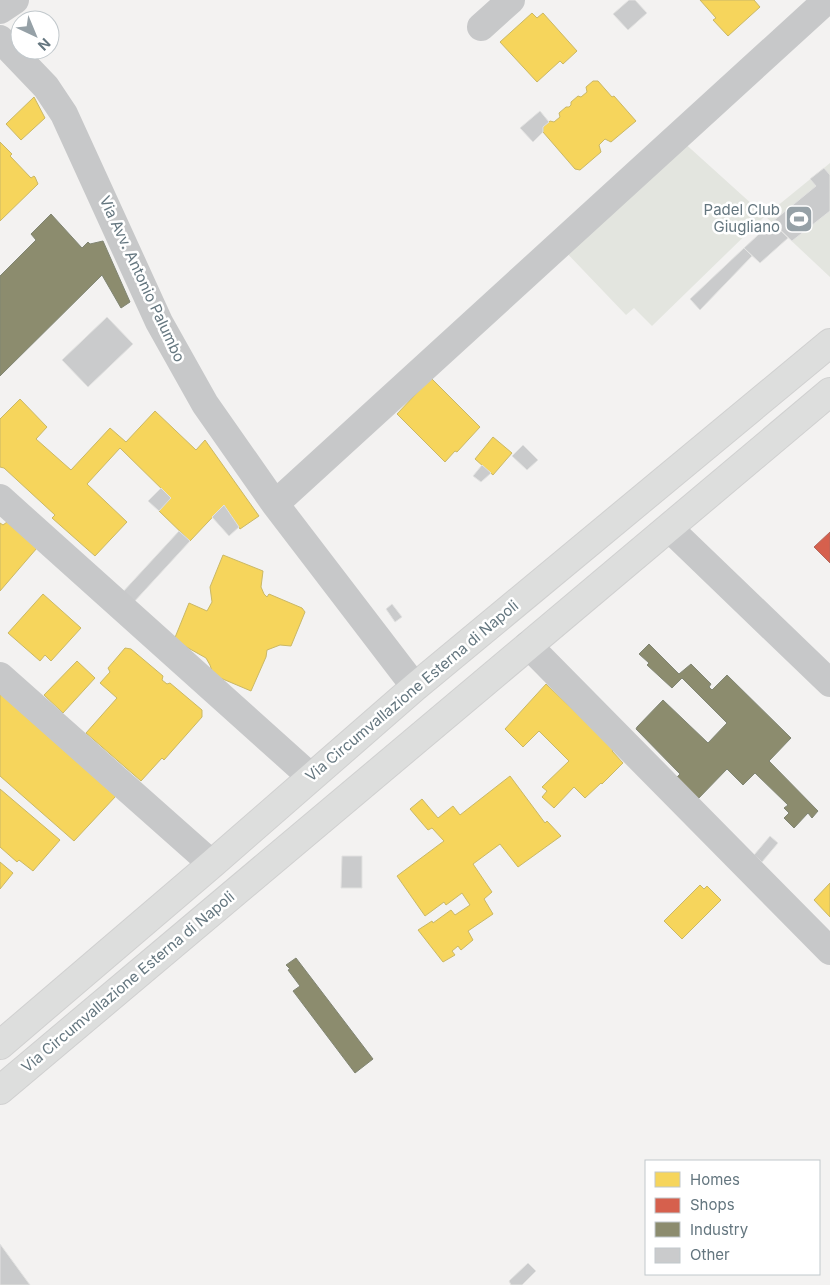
<svg xmlns="http://www.w3.org/2000/svg" width="830" height="1285" font-family="Inter,sans-serif">
<rect width="100%" height="100%" fill="#f3f2f1"/>
<!-- green -->
<path fill="#e3e5df" d="M681,140L765,216L830,163V277L765,216L652,326L634,308L626,315L561,247Z"/>
<!-- homes -->
<path fill="#f6d55c" stroke="#cab866" d="M700,0H754L760,7L728,36L713,20L716,18Z
M532,13L537,18L543,13L577,51L563,64L560,61L537,82L500,42Z
M593,81H598L612,97L614,96L636,121L611,142L605,139L599,145L601,152L580,170L575,169L543,132V127L550,121L554,122L560,117L559,113L566,107H569L571,105V102L578,96L581,97L587,92L586,87Z
M34,97L45,118L21,140L6,124Z
M0,142L12,154L10,156L31,178L34,176L35,177L38,184L0,221Z
M431,378L480,427L457,452L455,451L445,462L397,414Z
M20,399L47,427L36,439L71,470L110,428L126,442L155,411L196,450L205,440L259,516L240,529L224,505L190,541L159,511L171,498L120,448L87,484L127,522L95,556L52,518L55,515L4,468L0,467V419Z
M493,437L512,453L493,475L475,459Z
M7,522L37,548L0,591V523L3,525Z
M223,555L263,571L261,587L264,594L267,597L269,594L302,608L305,612L291,646L280,645L267,650L266,657L251,691L211,674L212,671L210,665L206,658L174,640L189,603L207,611L212,602L210,587Z
M43,594L81,628L51,661L45,655L40,661L8,633Z
M125,648L131,649L163,676L162,680L167,684L170,683L202,710V717L164,760L162,758L141,781L86,733L117,698L100,683L110,672L108,668Z
M77,661L95,678L63,713L44,695Z
M546,684L614,749L612,751L623,763L602,784L601,783L585,798L574,787L554,808L542,797L547,791L542,787L569,761L539,731L523,747L505,729Z
M0,689L116,796L74,841L0,776Z
M510,776L545,823L547,821L561,836L518,867L500,844L473,864L492,892L484,899L493,914L468,931L473,940L461,950L458,946L452,951L455,955L443,962L418,930L432,921L433,923L451,910L455,915L470,905L462,893L446,905L444,902L425,916L397,876L444,841L432,828L428,830L410,809L422,799L438,818L453,806L460,815Z
M0,789L60,840L33,871L19,860L17,862L0,847Z
M0,862L13,873L0,889Z
M830,883V917L814,900Z
M700,885L704,889L707,886L721,900L682,939L664,921Z"/>
<!-- shops -->
<path fill="#d6604d" stroke="#b4675c" d="M830,532V563L814,547Z"/>
<!-- industry -->
<path fill="#8c8c6e" stroke="#808573" d="M51,214L82,248L88,242L90,244L103,241L130,302L121,308L102,275L0,376V276L36,240L31,234Z
M649,644L679,674L691,664L711,684L709,687L712,690L727,675L791,738L769,761L818,811L812,818L808,813L794,828L784,818L789,813L784,808L788,805L755,773L743,785L727,769L697,800L675,779L680,774L636,729L637,727L663,700L708,743L727,723L682,678L672,688L647,665L649,663L639,654Z
M296,958L373,1059L355,1073L293,991L300,986L288,970L290,969L286,965Z"/>
<!-- building -->
<path fill="#cacbcc" stroke="#e2e2e1" d="M629,0H635L647,13L628,30L613,14Z
M540,111L549,122L543,127V132L533,142L520,128Z
M824,168L830,175V211L792,241L772,222L816,186L810,179Z
M772,222L788,238L760,263L744,248Z
M744,248L752,256L700,310L690,299Z
M107,317L133,344L88,387L62,360Z
M523,445L538,460L527,470L512,456Z
M482,465L491,473L481,482L473,476Z
M161,488L171,498L159,511L148,501Z
M224,505L239,527L229,536L212,517Z
M179,531L190,541L133,603L121,594Z
M392,604L402,617L395,622L386,609Z
M770,836L778,843L762,862L754,855Z
M342,856H362V888H341Z
M0,1244L30,1285H0Z
M528,1263L536,1271L522,1285H511L509,1281Z"/>
<g fill="none" stroke-linecap="round" stroke-linejoin="round">
<!-- major casing -->
<g stroke="#d0d0d0" stroke-width="30">
<path id="major" d="M0,1045L212,864L415,687L830,343
M0,1090L830,392"/>
</g>
<!-- minor -->
<path stroke="#c7c8c9" stroke-width="28" d="M0,10L15,0
M481,27L511,0
M0,39L46,87L64,114L159,322L205,404L275,504L415,687
M0,498L311,777
M275,504L827,0
M669,528L830,683
M528,645L830,951
M0,676L212,864"/>
<!-- major -->
<use href="#major" stroke="#dddedd" stroke-width="28"/>
</g>
<!-- icons -->
<defs>
<g id="stadium-square" transform="scale(1.4375)"><rect x="-9" y="-9" width="18" height="18" rx="4" fill="#96a1a7" stroke="#fff"/><path d="M0-5a6.5 5 0 1 0 0 10a6.5 5 0 1 0 0-10ZM-3.5-1.8h7v3.6h-7Z" fill="#fff"/></g>
</defs>
<g fill-rule="evenodd">
<use href="#stadium-square" x="799" y="219"/>
</g>
<g text-anchor="middle" stroke-width="5" stroke-linejoin="round" paint-order="stroke">
<!-- poi labels -->
<g font-size="15" fill="#64767f" stroke="#fff" text-anchor="end">
<text x="780" y="215">Padel Club<tspan x="780" dy="17">Giugliano</tspan></text>
</g>
<!-- street labels -->
<g font-size="15" fill="#64767f" stroke="#fff">
<text transform="translate(142 279) rotate(65)" y="5">Via Avv. Antonio Palumbo</text>
<text transform="translate(412 691) rotate(-40)" y="5">Via Circumvallazione Esterna di Napoli</text>
<text transform="translate(128 982) rotate(-40)" y="5">Via Circumvallazione Esterna di Napoli</text>
</g>
</g>
<!-- legend -->
<rect x="645" y="1160" width="175" height="115" fill="#ffffff" stroke="#c1c8cc"/>
<rect x="655" y="1172" width="25" height="15" fill="#f6d55c" stroke="#c1c8cc"/>
<text x="690" y="1185" font-size="15" fill="#64767f">Homes</text>
<rect x="655" y="1198" width="25" height="15" fill="#d6604d" stroke="#c1c8cc"/>
<text x="690" y="1210" font-size="15" fill="#64767f">Shops</text>
<rect x="655" y="1222" width="25" height="15" fill="#8c8c6e" stroke="#c1c8cc"/>
<text x="690" y="1235" font-size="15" fill="#64767f">Industry</text>
<rect x="655" y="1248" width="25" height="15" fill="#cacbcc" stroke="#c1c8cc"/>
<text x="690" y="1260" font-size="15" fill="#64767f">Other</text>
<!-- north arrow -->
<g transform="translate(35 35) rotate(136)"><circle r="24" fill="#ffffff" stroke="#c1c8cc"/>
<path d="M0-4L9 19L0 12L-9 19Z" fill="#96a1a7"/>
<text y="-8" font-size="14" font-weight="bold" text-anchor="middle" fill="#64767f">N</text>
</g>
</svg>
